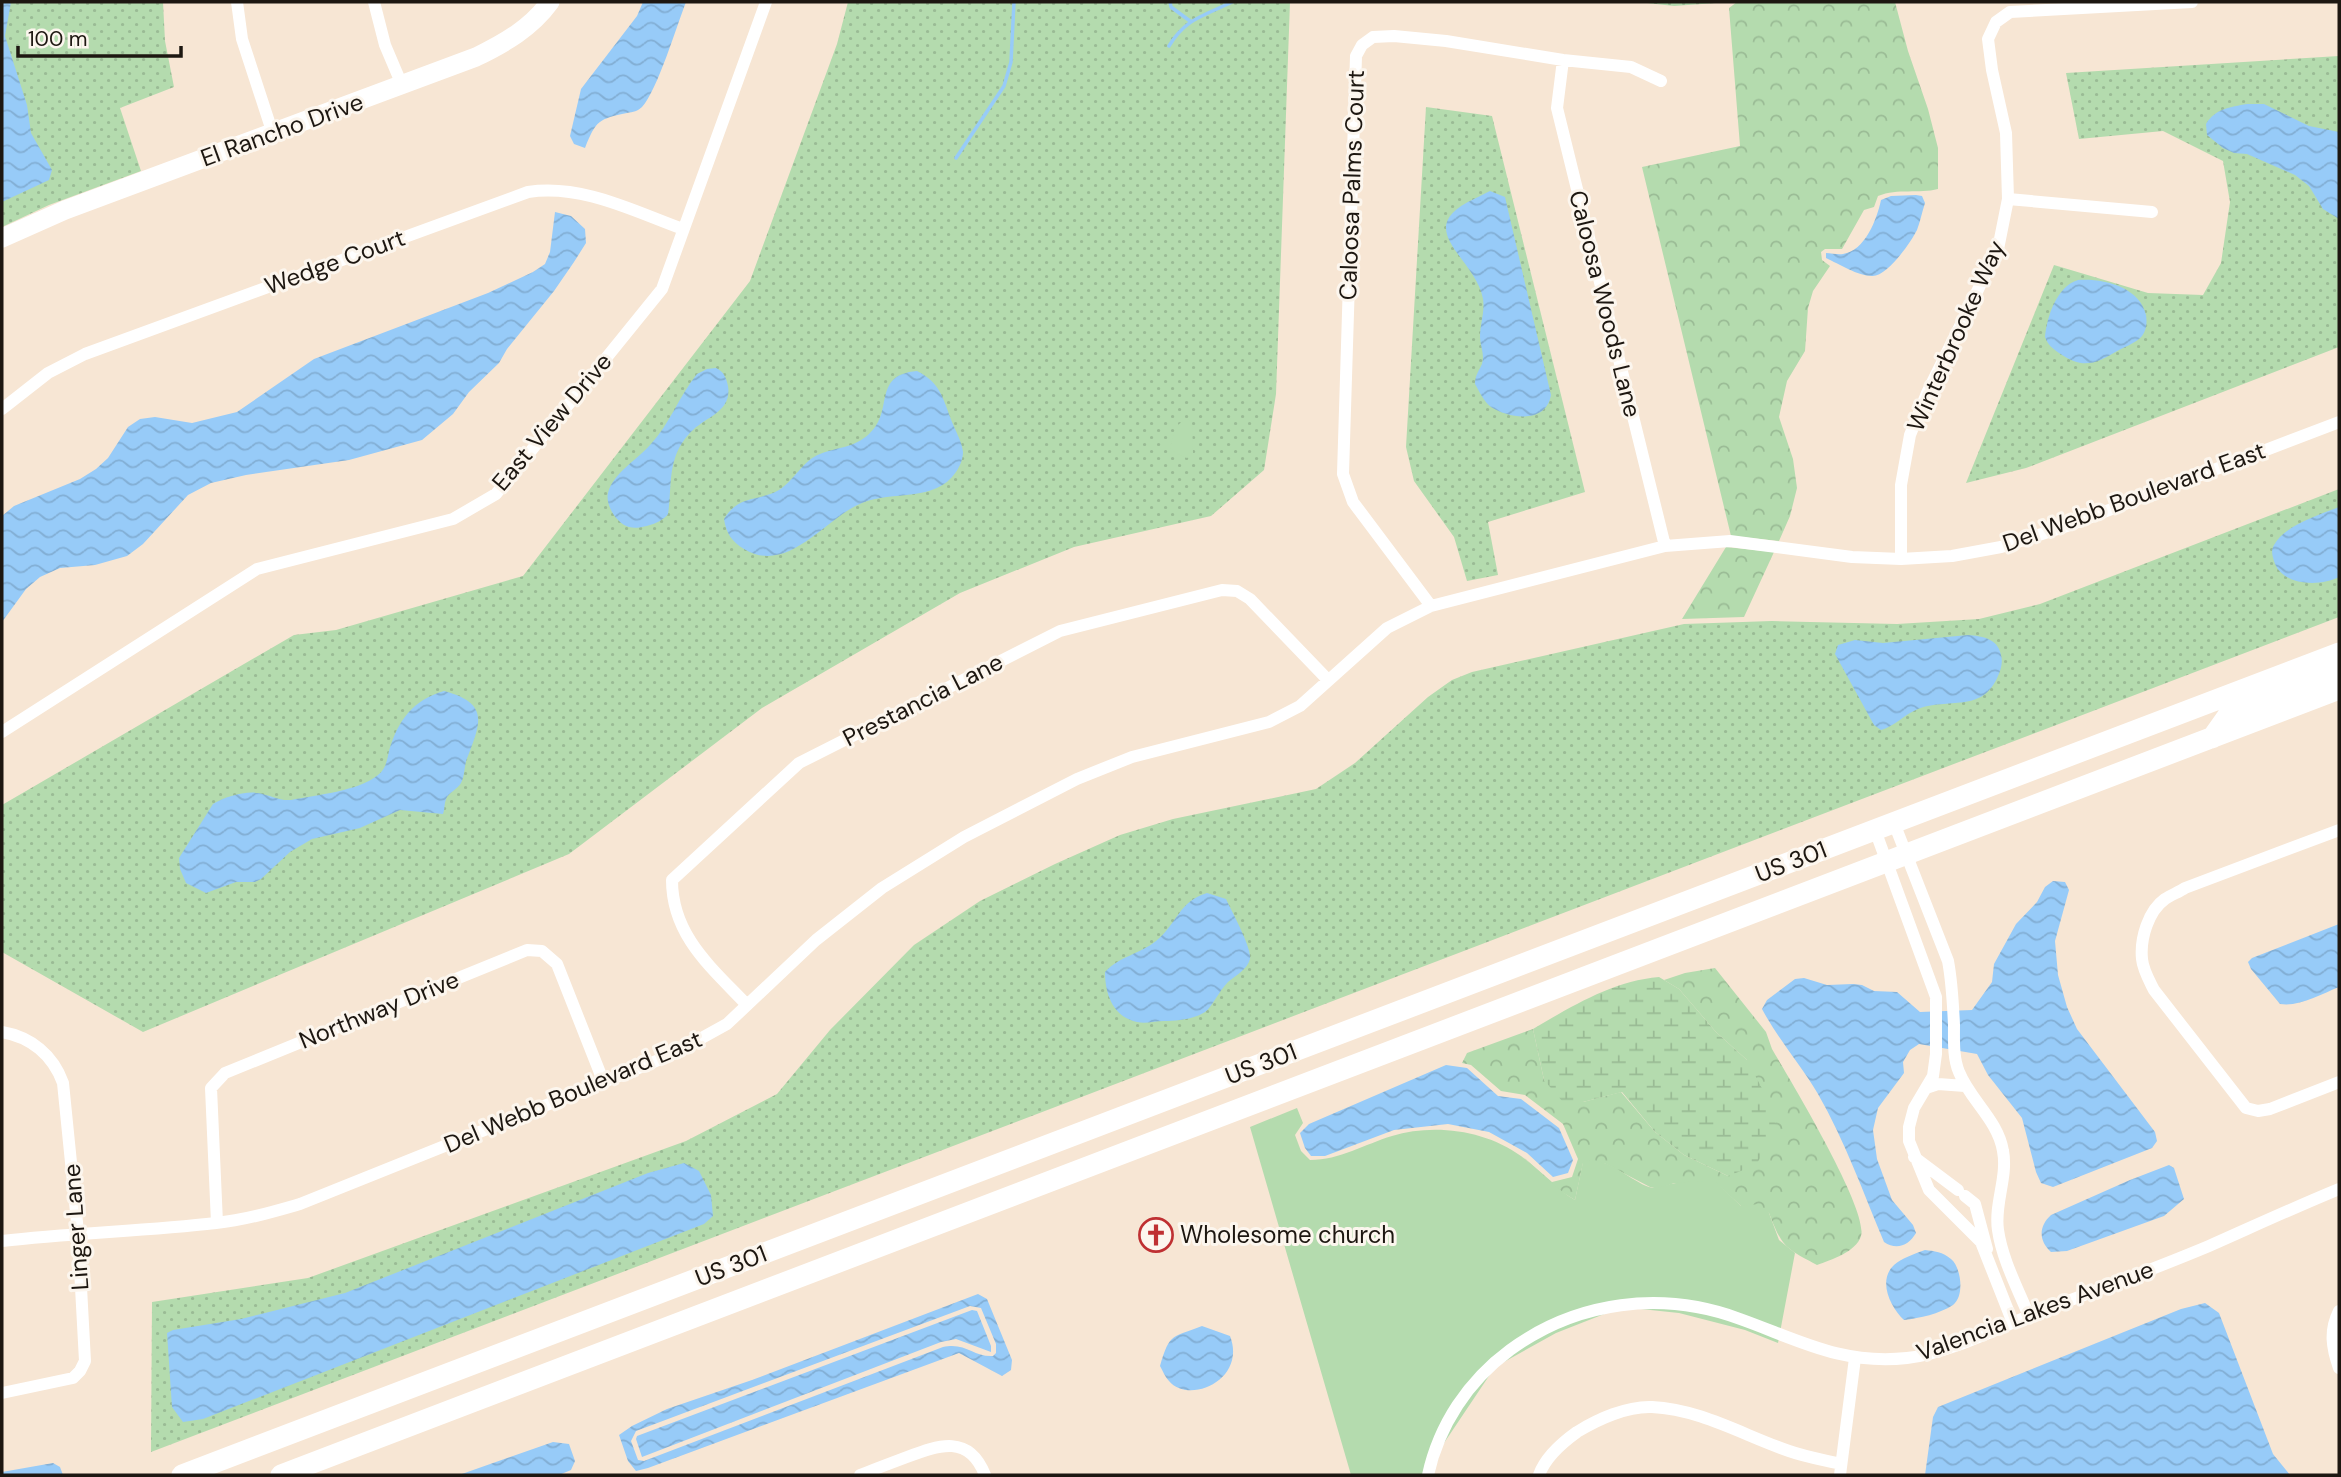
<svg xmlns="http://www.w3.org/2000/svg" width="2341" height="1477" font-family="'DM Sans',sans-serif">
<defs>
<pattern id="grass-dots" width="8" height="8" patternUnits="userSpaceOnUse" patternTransform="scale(1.75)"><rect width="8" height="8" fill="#b4dbae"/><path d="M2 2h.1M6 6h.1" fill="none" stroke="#9abb95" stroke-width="1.8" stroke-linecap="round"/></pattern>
<pattern id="forest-crowns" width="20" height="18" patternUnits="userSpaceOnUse" patternTransform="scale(1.75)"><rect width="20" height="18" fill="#b4dbae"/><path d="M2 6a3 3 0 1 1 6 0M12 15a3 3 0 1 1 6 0" fill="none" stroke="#9abb95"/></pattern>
<pattern id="wetland-marsh" width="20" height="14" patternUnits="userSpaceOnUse" patternTransform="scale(1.75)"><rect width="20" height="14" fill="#b4dbae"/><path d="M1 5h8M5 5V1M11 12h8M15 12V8" fill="none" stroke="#9abb95"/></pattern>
<pattern id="water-waves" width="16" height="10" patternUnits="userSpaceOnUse" patternTransform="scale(1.75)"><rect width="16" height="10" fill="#97cbf8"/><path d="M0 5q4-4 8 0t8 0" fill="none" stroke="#82aed4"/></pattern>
</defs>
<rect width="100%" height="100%" fill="#f7e6d4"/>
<!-- grass -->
<path fill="url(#grass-dots)" d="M2,2H163L165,41L174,87L120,108L141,171L49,205L2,227Z
M848,2H1290L1276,394L1264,470L1211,516L1074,547L960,593L762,708L569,854L143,1032L2,952V805L294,635L336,630L523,576L750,281L837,44Z
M1638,2H1730L1674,6Z
M2339,56V347L2026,468L1966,483L2054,265L2148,293L2203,295L2221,263L2230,202L2223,161L2163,131L2079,139L2066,73Z
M1426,107L1492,116L1585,492L1488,522L1498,575L1467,581L1454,537L1414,481L1406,447Z
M2339,489V617L151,1452L152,1302L308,1278L686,1141L777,1094L830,1030L914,945L980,901L1055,864L1120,835L1173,819L1316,789L1355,763L1428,697L1452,680L1472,672L1684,624L1772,621L1897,624L1979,619L2040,604Z"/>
<!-- forest -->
<path fill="url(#forest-crowns)" d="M1737,2H1895L1908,51L1928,109L1938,148V189C1919,194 1898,188 1878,196L1874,207L1864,210L1842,249H1825L1821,252L1822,260L1830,266L1813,291L1808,308L1805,351L1787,381L1779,417L1793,459L1797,488L1790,516L1779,541L1731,536L1642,167L1740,146L1729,8Z
M1726,547L1774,552L1744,617L1682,619Z
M1715,968L1766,1032L1772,1049C1789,1078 1869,1210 1861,1236C1856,1252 1831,1260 1817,1265C1785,1248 1782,1247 1769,1213L1741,1206L1716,1183H1674L1659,1189L1650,1187L1604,1163H1583L1575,1200L1557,1189L1522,1156L1552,1182L1572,1177L1578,1159L1563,1124L1525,1095L1501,1091L1471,1065L1462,1063L1467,1053L1533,1029L1544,1080L1583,1102L1621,1092L1655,1132L1684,1155L1728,1176L1747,1060L1716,1032L1679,989L1664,980L1685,973Z"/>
<!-- wetland -->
<path fill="url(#wetland-marsh)" d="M1659,977L1679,989L1716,1032L1747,1060L1767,1098L1777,1129L1756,1165L1728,1176L1684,1155L1655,1132L1622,1092L1583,1102L1562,1101L1544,1080L1533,1029C1572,1006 1613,981 1659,977Z"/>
<!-- park -->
<path fill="#b4dbae" d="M1186,418L1192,422L1193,453L1187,458L1175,453L1170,447L1177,426Z
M1297,1108L1303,1123L1295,1135L1301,1151L1310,1160C1340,1160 1365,1144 1392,1136C1433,1123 1486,1130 1521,1156C1540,1170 1554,1188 1575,1200L1583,1162C1605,1154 1629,1180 1649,1187C1660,1190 1666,1184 1676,1183C1689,1181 1703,1182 1716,1182L1741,1206L1759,1204L1769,1213L1779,1240L1795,1253L1778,1343L1745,1330L1679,1313L1622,1307L1556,1333L1495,1367L1442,1446L1433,1475H1351L1250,1127Z"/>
<!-- water -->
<path fill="url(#water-waves)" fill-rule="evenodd" d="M2,2H11L5,36L27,105L31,133L52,170L49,180L2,202Z
M643,2H686C677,25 657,91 642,107C638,111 633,112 627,113C599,119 596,120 585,148L574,144L570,136L581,89L637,16Z
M2247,104H2264L2309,126L2339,132V219L2323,209L2309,186L2295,175L2247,154L2234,153L2223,148L2207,135L2206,124C2215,109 2230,107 2247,104Z
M1490,191L1505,197L1551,395C1546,424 1510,419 1491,407C1484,402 1479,391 1475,384C1475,375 1479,371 1482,364C1485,354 1480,346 1480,337C1480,324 1485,312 1483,299C1476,257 1408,229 1476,198C1481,196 1485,193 1490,191Z
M1916,195L1922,196L1925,203C1922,212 1920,222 1917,230C1911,242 1887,277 1872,276C1858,276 1839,264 1826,258V253C1831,253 1838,255 1843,254C1865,251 1877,219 1881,200L1891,196Z
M555,212L571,216L585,229L586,243L574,262L554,291L507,349L499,363L469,392L453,414L422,440L349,460L246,475L211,483L188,495L143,544L127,556L95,565L60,568L40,577L26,589L2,622V516L14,506L80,479L96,469L108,458L128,427L140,419L155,417L192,423L237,412L314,359L488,293L533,272L545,264L550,252Z
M2078,280C2103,278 2140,287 2146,315C2147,322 2147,329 2142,336C2137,342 2127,346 2119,350C2095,364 2084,370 2059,353C2052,348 2048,345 2045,337C2047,316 2057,286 2078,280Z
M716,368C724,372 726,377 728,386C732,411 708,416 693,430C685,437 678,448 675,458C669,476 671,496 668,514C662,523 640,530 629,527C617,524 605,505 608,493C613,473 637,460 650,445C670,424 679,396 697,374L707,369Z
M917,371C941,383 943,399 952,422C956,432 962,442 963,452C963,459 960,466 956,472C935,503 893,490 862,503C826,517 788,576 744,549C732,542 726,533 724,519C739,494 758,502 779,490C794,481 803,460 820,454C837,447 854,448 869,434C895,411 871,375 917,371Z
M2339,507V577C2320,587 2281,586 2274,561C2272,555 2271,550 2274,545C2285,525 2319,515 2339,507Z
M1968,635C1981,636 1998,638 2001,655C2003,662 2001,670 1998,676C1982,714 1948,697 1918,709C1905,714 1895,726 1881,730L1874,725L1835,654L1838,645L1855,640L1883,643Z
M444,691C489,703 481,722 468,756C464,764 465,776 461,783C458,789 449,792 446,799C444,804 445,809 443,814L400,810L360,828L312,839L290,852L261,879L255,882H236L206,893L186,883L180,869L179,858L213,804C225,797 244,791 258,793C270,795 279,801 291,800C316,795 359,791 378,775C386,769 387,760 389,751C398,720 413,700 444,691Z
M2053,881L2065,882L2069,890L2055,941L2058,975L2067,1007L2077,1029L2155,1132L2157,1141L2152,1148L2053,1187L2041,1183L2036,1172L2022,1118L1988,1075L1977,1054L1919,1044L1910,1050L1903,1062L1904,1073L1878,1108L1873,1130L1877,1159L1892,1200L1913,1225L1916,1233C1909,1245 1897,1251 1884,1242C1863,1192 1845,1141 1818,1094C1801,1065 1778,1039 1762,1009L1767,1000L1795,979L1804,978L1827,985L1853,984L1862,985L1874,991L1897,992L1920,1012L1972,1010L1992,982L1994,964L2016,924L2037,902L2045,887Z
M1207,893L1226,899C1231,910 1252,948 1250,959C1248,969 1235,976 1228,982C1219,991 1212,1007 1205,1012C1195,1019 1176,1021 1164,1021C1155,1021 1146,1024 1137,1022C1113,1017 1105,994 1105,972C1120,956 1140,954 1156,941C1177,924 1179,901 1207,893Z
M2339,924V987C2321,994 2300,1007 2280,1004L2251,969L2248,962L2252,958Z
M1446,1065L1467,1068L1498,1096L1521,1099L1559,1128L1573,1160L1568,1173L1553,1177L1527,1153L1489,1132L1448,1124L1394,1130L1325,1156H1311L1305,1148L1300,1133L1309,1124Z
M684,1163L699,1171L711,1195L713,1216L704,1224L203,1419L183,1422L172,1407L167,1333L173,1330L241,1319L345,1293L648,1173Z
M2169,1165L2174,1168L2184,1199L2164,1216L2067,1251L2051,1252C2038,1240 2039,1226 2051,1215L2130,1180Z
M1925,1250C1934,1251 1943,1252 1951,1259C1961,1267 1965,1296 1953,1305C1939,1314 1920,1318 1904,1320C1891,1308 1877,1281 1894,1265C1902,1258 1914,1254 1925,1250Z
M978,1294L987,1299L1012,1360L1011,1370L1002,1376L959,1353L648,1468L636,1471L628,1461L619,1435L632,1426L667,1409L752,1380ZM970,1306L981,1308L996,1344V1353L993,1356C973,1357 966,1342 943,1347L644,1461L638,1460L631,1441L636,1431Z
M2205,1303L2219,1313L2273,1454L2290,1475H1925L1933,1417L1938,1407L2181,1309Z
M972,1310L977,1311L991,1346V1352L956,1339L941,1342L642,1457L636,1439L637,1436Z
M1202,1326L1230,1336C1247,1380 1189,1405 1169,1381C1165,1377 1163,1371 1160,1366C1170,1332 1172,1338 1202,1326Z
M553,1442L569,1444L575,1461L571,1470L559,1475H459Z
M53,1463L60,1467L63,1475H2V1472Z"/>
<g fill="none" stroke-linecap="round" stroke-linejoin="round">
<!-- stream -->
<path stroke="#97cbf8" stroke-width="3.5" d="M1170,2L1171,7L1190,21
M1169,46C1186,18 1204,16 1232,2
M956,158L1004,86L1011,62L1014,2"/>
<!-- street -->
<path stroke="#fff" stroke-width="12" d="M237,2L242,39L273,134
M374,2L385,45L402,85
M1563,60L1557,108L1665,546
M2008,199L2152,212
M2,409L48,373L85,354L528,192C583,184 633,211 683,229
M1901,559V485L1910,435L1927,393L1998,249L2008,199L2006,133L1992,70L1988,39L1996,22L2010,12L2192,2
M1431,606L1353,502L1343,474L1356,56L1362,45L1373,37L1394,36L1446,41L1563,60L1631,67L1661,81
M2,732L257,569L453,519L496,494L662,289L766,2
M1894,823L1948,961C1952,982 1953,1003 1954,1025C1954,1040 1953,1058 1959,1072C1970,1100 1998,1120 2003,1151C2008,1177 1994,1204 1998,1230C2002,1259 2018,1289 2029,1316
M1875,830L1936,997V1054L1933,1076L1914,1108L1909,1127V1141L1929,1190L1981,1242L2013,1323
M2339,830L2185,888C2179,892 2171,895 2165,899C2148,911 2140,939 2142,959C2143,970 2149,980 2154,990L2246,1108L2258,1111L2270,1109L2339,1082
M747,1005C712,968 672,936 672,880L799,763L1060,631L1222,590L1237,591L1250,599L1328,680
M2,1032C31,1037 53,1055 63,1083L78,1232L85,1361L80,1371L73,1378L2,1393
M1926,1088L1938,1084L1965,1086
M1914,1157L1958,1190
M1965,1196L1975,1204L1987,1249
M217,1223L211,1088L225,1073L527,950L542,951L557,964L604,1083
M2,1241C73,1233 145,1231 216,1223C245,1220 272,1212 300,1204L671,1055L727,1024L816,940L882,888L964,837L1077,779L1132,757L1269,722L1300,706L1387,628L1431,606L1665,546L1730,541L1852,557L1901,559L1952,556L2001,547L2070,525L2339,422
M2339,1311C2329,1331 2332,1348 2339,1368
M860,1475C875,1469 891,1463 907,1457C939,1445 969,1434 985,1475
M1428,1475C1439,1425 1468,1381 1510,1350C1577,1301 1662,1290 1740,1319C1799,1340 1841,1365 1907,1358C1947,1354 1998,1328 2036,1313C2094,1291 2152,1270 2209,1246C2252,1227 2295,1207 2339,1189
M1539,1475C1545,1458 1563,1442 1577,1432C1598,1419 1627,1406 1652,1407C1700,1409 1745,1436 1789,1451C1806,1457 1824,1460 1841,1464
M1840,1475L1855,1358"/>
<!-- secondary -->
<path stroke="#fff" stroke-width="19" d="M2,238L65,210L476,57C505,43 531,28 550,2"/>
<!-- primary -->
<path stroke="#fff" stroke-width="21" d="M2212,738L2229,714L2339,672
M182,1475L2339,653
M281,1475L2339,689"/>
</g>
<!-- icons -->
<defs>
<g id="church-ring" transform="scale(1.75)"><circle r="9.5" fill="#fcf6ee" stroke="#bf3032" stroke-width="1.5"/><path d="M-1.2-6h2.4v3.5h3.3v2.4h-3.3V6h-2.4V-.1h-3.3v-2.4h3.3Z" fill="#bf3032"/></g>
</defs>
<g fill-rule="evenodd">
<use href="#church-ring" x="1156" y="1235"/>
</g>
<g text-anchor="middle" stroke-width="6" stroke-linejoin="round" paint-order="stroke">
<!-- street labels -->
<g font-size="24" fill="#1d1711" stroke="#fcf6ee">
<text transform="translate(282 130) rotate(-20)" y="8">El Rancho Drive</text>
<text transform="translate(1352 185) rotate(-88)" y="8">Caloosa Palms Court</text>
<text transform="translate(335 262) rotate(-20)" y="8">Wedge Court</text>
<text transform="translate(1605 304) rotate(76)" y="8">Caloosa Woods Lane</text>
<text transform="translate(1956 336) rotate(-66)" y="8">Winterbrooke Way</text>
<text transform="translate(552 422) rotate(-50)" y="8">East View Drive</text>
<text transform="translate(2134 497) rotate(-20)" y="8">Del Webb Boulevard East</text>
<text transform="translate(923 700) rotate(-27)" y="8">Prestancia Lane</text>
<text transform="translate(1791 862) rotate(-21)" y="8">US 301</text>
<text transform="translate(379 1010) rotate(-22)" y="8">Northway Drive</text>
<text transform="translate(1261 1064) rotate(-21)" y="8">US 301</text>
<text transform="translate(573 1092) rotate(-23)" y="8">Del Webb Boulevard East</text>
<text transform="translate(76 1227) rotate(-94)" y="8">Linger Lane</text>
<text transform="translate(731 1266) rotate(-21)" y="8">US 301</text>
<text transform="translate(2035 1311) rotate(-20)" y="8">Valencia Lakes Avenue</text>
</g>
<!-- poi labels -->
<g font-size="24" fill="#1d1711" stroke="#fcf6ee" text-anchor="start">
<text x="1180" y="1243">Wholesome church</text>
</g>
</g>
<!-- border -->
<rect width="2341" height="1477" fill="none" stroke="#1d1711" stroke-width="7"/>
<!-- scale -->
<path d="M18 46v10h163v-10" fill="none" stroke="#1d1711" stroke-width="3.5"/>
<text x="28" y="46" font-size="21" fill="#1d1711" stroke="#fcf6ee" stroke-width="5" paint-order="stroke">100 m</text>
</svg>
